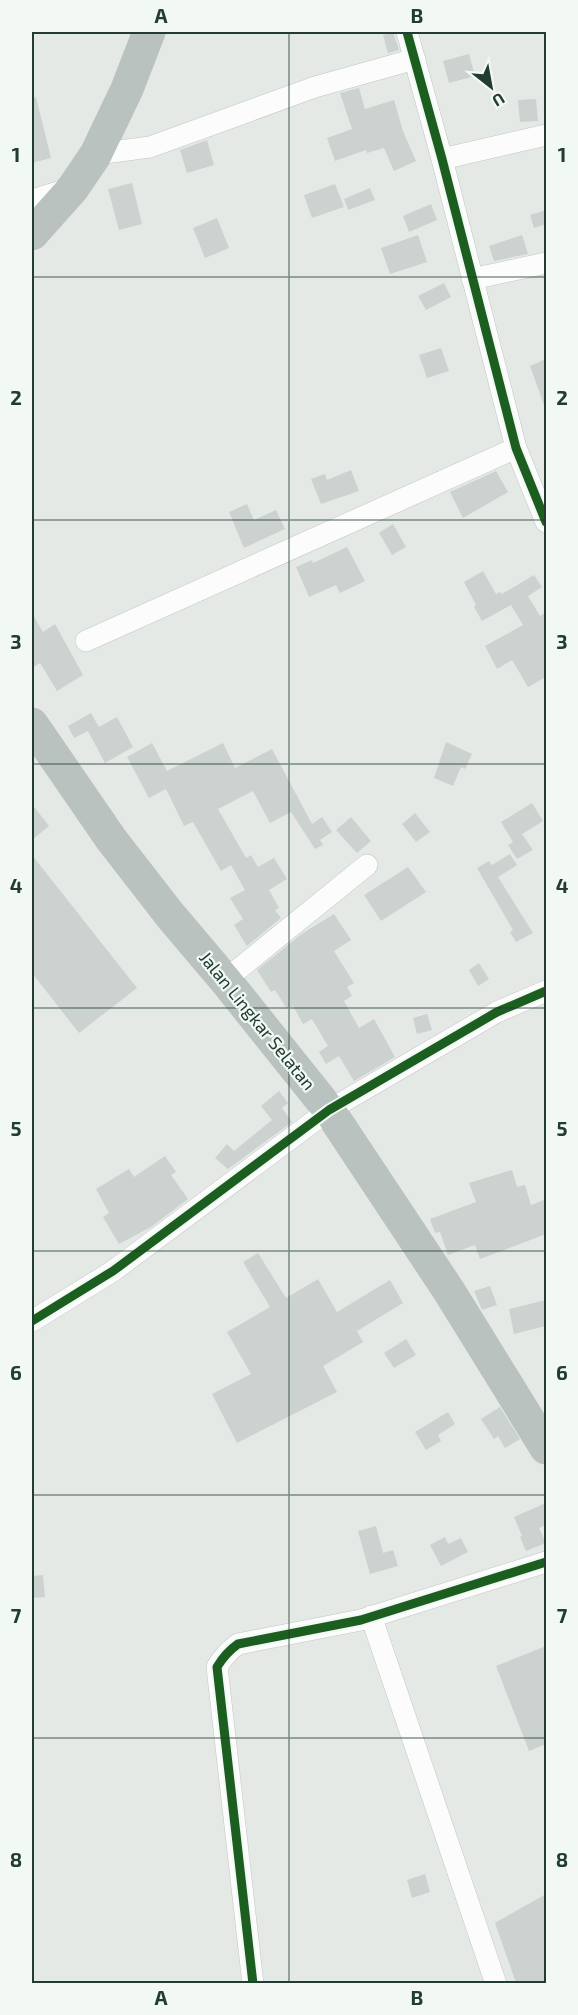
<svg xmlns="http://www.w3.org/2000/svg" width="578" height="2015" font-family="'Exo 2',sans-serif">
<rect width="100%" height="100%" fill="#e4e9e6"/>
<!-- building -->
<path fill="#ccd2cf" d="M393,32L399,50L388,53L383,35Z
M469,54L475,76L449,83L443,61Z
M359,88L365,109L394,100L403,131L416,161L394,171L384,148L367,153L366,150L335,161L327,138L352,129L340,93Z
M36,97L51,158L32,163V98Z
M536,99L538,121L520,122L518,100Z
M207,140L214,165L187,173L180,150Z
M132,183L142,224L119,230L108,189Z
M335,184L344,207L312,218L304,195Z
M370,188L375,200L348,210L344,199Z
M431,204L437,220L409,232L403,216Z
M546,210V224L534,228L530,215Z
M217,218L229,248L205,258L193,228Z
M418,235L427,262L390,274L381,248Z
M522,235L528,254L494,261L489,246Z
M444,283L451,297L426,310L418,296Z
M441,348L449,371L427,378L419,355Z
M546,359V408H545L530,366Z
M351,470L359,491L321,504L311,479L325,474L327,480Z
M496,471L508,492L463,518L450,492Z
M247,504L254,520L276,510L285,529L244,548L229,512Z
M393,524L406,547L392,555L379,533Z
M347,547L365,581L340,593L336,585L309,597L296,567L312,560L313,563Z
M483,571L496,594L500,592L502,594L534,575L542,587L528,596L540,616L546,612V677L528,687L512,660L497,669L485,646L523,625L511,605L482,621L474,607L476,605L464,582Z
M32,613L43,632L55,624L83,675L57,691L40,663L32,668Z
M91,713L99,727L117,717L133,747L105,763L88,731L74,738L68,726Z
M446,742L472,754L465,769L461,767L453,786L434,778Z
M152,743L167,771L223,743L235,768L272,749L312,824L322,817L332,832L320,840L323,845L315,849L291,812L270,823L253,791L218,809L246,858L251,855L258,867L274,858L287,879L269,890L279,908L275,910L281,918L247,946L234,925L243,919L230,898L245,890L231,865L221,871L193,822L184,826L166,789L149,798L127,757Z
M532,803L543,821L522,834L533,850L517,859L508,845L513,842L501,822Z
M32,804L49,826L32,840Z
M415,813L430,832L416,842L402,824Z
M351,817L371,841L357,853L336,830Z
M510,854L517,865L498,877L533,933L516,942L510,932L513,930L477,868L489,861L492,865Z
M32,855L137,988L79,1033L32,973Z
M408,867L426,892L381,921L364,895Z
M334,914L351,940L334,951L354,983L347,987L352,996L344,1001L359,1028L374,1019L395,1057L354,1081L339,1056L326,1064L319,1052L328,1046L312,1019L303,1024L293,1006L287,1009L275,990L271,992L257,970L303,933Z
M479,963L489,979L478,986L469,970Z
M427,1014L432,1030L417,1034L413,1018Z
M279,1091L288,1103L282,1108L292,1122L228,1169L215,1158L227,1144L234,1151L272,1120L261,1106Z
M165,1156L176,1172L171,1175L188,1199L151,1227L119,1244L103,1217L109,1213L96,1189L129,1169L134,1177Z
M512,1170L517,1187L525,1185L531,1205L546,1199V1234L480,1259L475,1245L448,1255L440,1232L435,1233L430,1219L476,1202L469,1183Z
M258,1253L286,1298L318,1279L337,1312L390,1280L403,1303L357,1331L363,1342L323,1366L337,1392L237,1443L212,1394L251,1374L227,1332L270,1307L243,1262Z
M490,1286L497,1305L482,1310L474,1291Z
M546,1300V1326L514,1334L509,1309Z
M406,1339L416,1355L394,1368L384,1353Z
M500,1407L520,1439L505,1448L498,1436L494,1439L481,1419Z
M448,1412L455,1424L438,1435L441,1441L426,1450L415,1432Z
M546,1503V1525L539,1528L546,1543L526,1551L520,1537L522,1536L514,1517Z
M376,1526L383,1553L393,1550L398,1566L370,1574L358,1531Z
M445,1537L448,1544L461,1538L468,1552L441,1566L430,1545Z
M43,1575L45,1597L32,1598V1576Z
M546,1646V1744L529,1751L496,1666Z
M425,1874L430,1892L412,1898L407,1880Z
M546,1894V1983H516L495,1923Z"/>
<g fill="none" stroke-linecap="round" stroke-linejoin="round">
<!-- minor casing -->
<g stroke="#c1c6c3" stroke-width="22">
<path id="minor" d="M407,32L442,159L516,448L546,522
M96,154L150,147L315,87L415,59
M442,159L546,135
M32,200L71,188
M472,279L546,263
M86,641L516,448
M225,980L367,865
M32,1321L113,1271L329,1110L497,1012L546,991
M371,1616L496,1984
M253,1984L217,1667C223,1657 228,1651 238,1644L361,1620L546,1562"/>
</g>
<!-- highway casing -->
<g stroke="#bcc5c2" stroke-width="33">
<path id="highway" d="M32,234L73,188L96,154L127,89L149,32
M32,724L111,839L170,915L225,980L329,1110L449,1291L546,1448"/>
</g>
<!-- minor -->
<use href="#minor" stroke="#fbfcfb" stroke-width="21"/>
<!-- highway -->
<use href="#highway" stroke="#bac2c0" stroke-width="32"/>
<!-- cycleway casing -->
<g stroke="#f2f8f4" stroke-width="13">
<path id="cycleway" d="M407,32L442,159L516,448L546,522
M32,1321L113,1271L329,1110L497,1012L546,991
M253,1984L217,1667C223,1657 228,1651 238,1644L361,1620L546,1562"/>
</g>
<!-- cycleway -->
<use href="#cycleway" stroke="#1b5e20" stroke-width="9"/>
</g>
<!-- grid -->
<path fill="none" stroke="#213d32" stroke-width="1.5" stroke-opacity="0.55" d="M289,32V1984M32,277H546M32,520H546M32,764H546M32,1008H546M32,1251H546M32,1495H546M32,1738H546"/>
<g text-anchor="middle" stroke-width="4.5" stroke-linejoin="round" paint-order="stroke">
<!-- street labels -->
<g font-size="18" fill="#213d32" stroke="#f2f8f4">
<text transform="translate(257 1021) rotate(51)" y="6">Jalan Lingkar Selatan</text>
</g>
</g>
<!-- border -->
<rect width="578" height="2015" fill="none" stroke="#f2f8f4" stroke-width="66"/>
<!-- north arrow -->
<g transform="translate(491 87) rotate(149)" stroke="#f2f8f4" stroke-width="4.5" paint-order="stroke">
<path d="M0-4.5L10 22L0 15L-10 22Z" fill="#213d32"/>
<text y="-9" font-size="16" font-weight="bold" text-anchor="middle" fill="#213d32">U</text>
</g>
<rect x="33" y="33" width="512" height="1949" fill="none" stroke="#213d32" stroke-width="2"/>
<g font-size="20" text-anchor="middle" font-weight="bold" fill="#213d32">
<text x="161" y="23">A</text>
<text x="417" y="23">B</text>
<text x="16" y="162">1</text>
<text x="562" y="162">1</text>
<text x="16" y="405">2</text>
<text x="562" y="405">2</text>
<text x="16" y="649">3</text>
<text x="562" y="649">3</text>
<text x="16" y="893">4</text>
<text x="562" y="893">4</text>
<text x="16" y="1136">5</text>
<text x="562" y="1136">5</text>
<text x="16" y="1380">6</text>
<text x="562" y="1380">6</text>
<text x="16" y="1623">7</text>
<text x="562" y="1623">7</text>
<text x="16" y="1867">8</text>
<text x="562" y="1867">8</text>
<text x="161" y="2005">A</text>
<text x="417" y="2005">B</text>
</g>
</svg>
